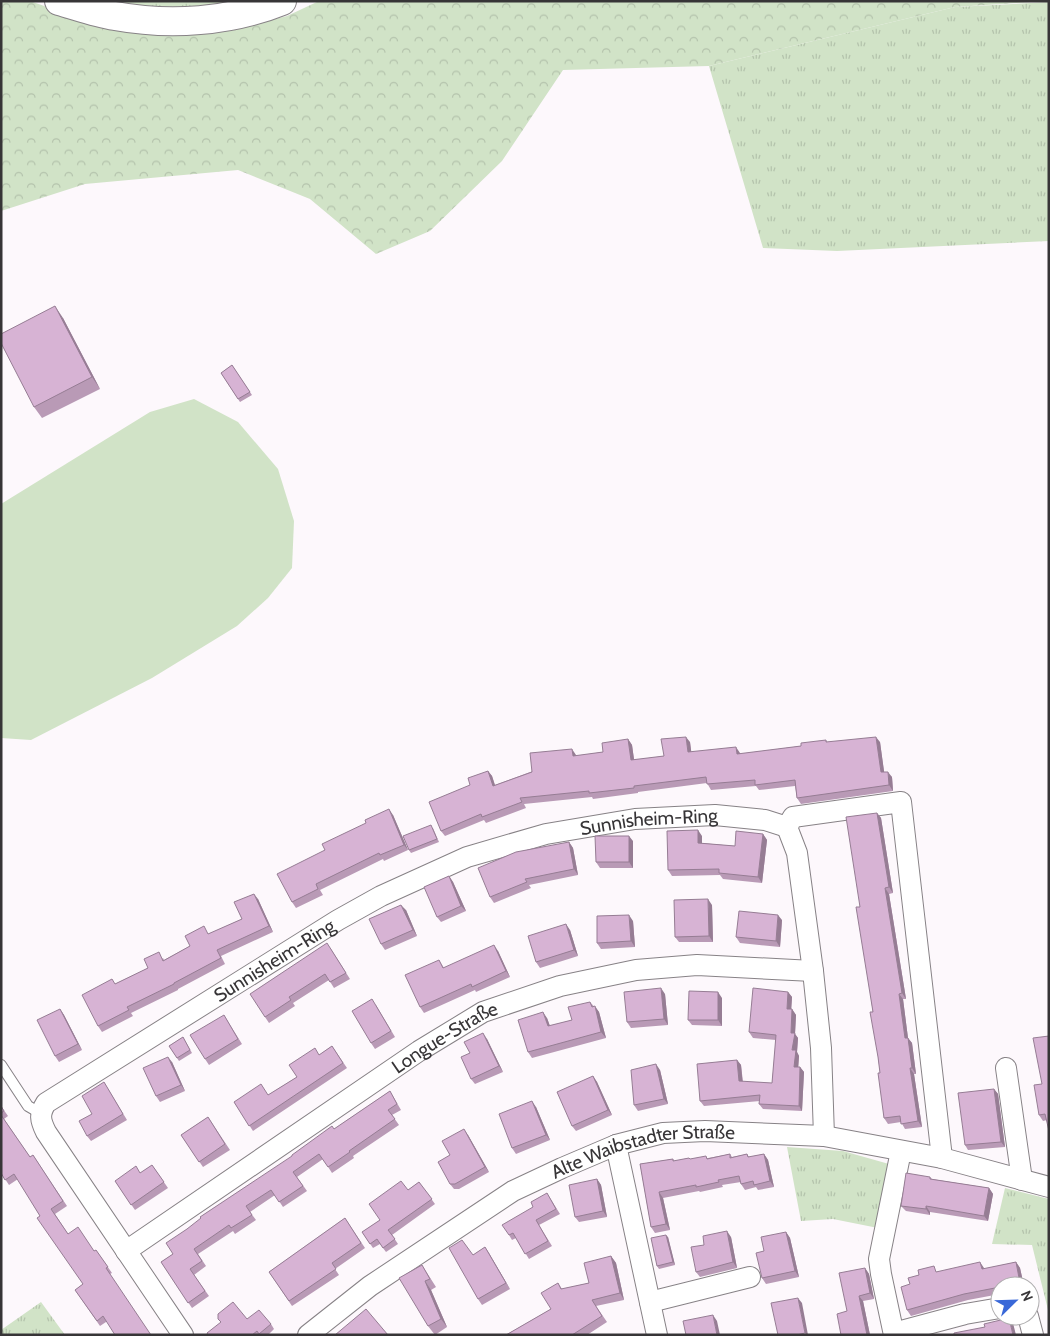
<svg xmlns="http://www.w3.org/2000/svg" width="1050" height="1336" font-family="Cabin,sans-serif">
<defs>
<pattern id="grass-tufts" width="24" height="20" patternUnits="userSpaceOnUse" patternTransform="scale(1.25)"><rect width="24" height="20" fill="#d1e3c7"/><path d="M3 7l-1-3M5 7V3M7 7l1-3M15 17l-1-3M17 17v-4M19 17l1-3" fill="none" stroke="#b4c3ac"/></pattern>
<pattern id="forest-crowns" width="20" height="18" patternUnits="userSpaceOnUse" patternTransform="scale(1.25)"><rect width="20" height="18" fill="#d1e3c7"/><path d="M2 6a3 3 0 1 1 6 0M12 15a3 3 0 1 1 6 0" fill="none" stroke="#b4c3ac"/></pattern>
</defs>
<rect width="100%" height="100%" fill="#fdf8fc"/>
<!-- grass -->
<path fill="url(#grass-tufts)" d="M99,1H245L163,11Z
M1049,2V241L837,251L763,248L709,66L955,7Z
M787,1147L843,1151L889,1164L878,1228L833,1219L801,1221Z
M1005,1188L1049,1199V1314L1032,1245L992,1244Z
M41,1302L65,1335H1V1330Z"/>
<!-- forest -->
<path fill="url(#forest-crowns)" d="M1,1H30L70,15L191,31L237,29L287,16L319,1H1049L955,7L709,66L563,70L502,161L430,231L376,254L310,199L238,170L85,184L1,211Z"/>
<!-- pitch -->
<path fill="#d1e3c7" d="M194,399L238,422L278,469L294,521L292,568L268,598L237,626L152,678L31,740L1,738V504L150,412Z"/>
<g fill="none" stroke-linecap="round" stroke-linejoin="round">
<!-- service casing -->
<g stroke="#878286" stroke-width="12">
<path id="service" d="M1,1065L28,1106L40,1113"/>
</g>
<!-- minor casing -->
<g stroke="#878286" stroke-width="22">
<g id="minor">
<path d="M787,827L797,853L813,971L821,1048L824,1136"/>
<path d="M1006,1068L1022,1180"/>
<path d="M616,1145L657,1335"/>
<path id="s1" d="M126,1251L419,1051L483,1012L560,986L636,970L697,965L813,971"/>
<path d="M650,1302L750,1277"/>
<path d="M1028,1316L1033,1335"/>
<path d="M894,1333L965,1314L1000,1308"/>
<path id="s2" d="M183,1335L46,1132C40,1120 39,1114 46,1103L338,920L381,896L467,857L546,834L635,819L715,815L765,820L787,827L793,817L901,802L942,1158"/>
<path id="s3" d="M308,1335L370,1286L513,1191L562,1168L616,1145L663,1133L705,1131L824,1136L942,1158L1049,1187"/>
<path d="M894,1335L881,1274L879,1259L901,1151"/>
</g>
</g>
<!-- secondary casing -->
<g stroke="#878286" stroke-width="30">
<path id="secondary" d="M59,1C77,6 96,13 115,16C170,26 230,22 282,1"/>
</g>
<!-- service -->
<use href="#service" stroke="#fff" stroke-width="10"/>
<!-- minor -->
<use href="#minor" stroke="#fff" stroke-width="20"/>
<!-- secondary -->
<use href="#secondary" stroke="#fff" stroke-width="28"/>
</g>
<!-- wall -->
<path fill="#b99ab6" d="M63,318L100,389L42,418L34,407Z
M232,365L252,395L240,402L221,373Z
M628,739L632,745L634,760L664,756L690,742L691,752L740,753V754L801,746L826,740L827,742H880L884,772L892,777L893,791L801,804L797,798L795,786L759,790L756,786L711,790L707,783L638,792V793L593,799L592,797L524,804L526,808L486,823L484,820L445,836L441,831L470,785L488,771L492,776L495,785L576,755V756L603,752Z
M877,813L881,818L893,893L889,894L906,999H903L908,1038L912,1043L916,1074H914L922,1127L905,1129L901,1122L888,1124L884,1118L880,1073L860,907Z
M393,815L408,850L384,861L383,859L320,890L323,895L296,908L292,902L325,850Z
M433,828L439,842L411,853L409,850Z
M763,834L767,840L762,883L723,879L720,875L672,876L668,870L702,836V843L735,846Z
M633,841V868H600L596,862Z
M569,842L573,848L578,875L529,885L531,888L494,903L490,897Z
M449,876L453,882L466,911L441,922L437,917Z
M258,899L273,932L221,956L225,964L178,989V990L131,1013L133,1016L102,1032L98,1026L115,984L148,968L163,958L164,960L190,946L209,934L242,919Z
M712,905L713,942H679L675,937Z
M406,910L417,936L385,950L381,944Z
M782,920L780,947L740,943L736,937Z
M633,921L635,947L601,949L597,943Z
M570,930L578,956L540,968L536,962Z
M331,949L350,979L334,988L329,980L293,1003L295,1006L269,1023L265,1017Z
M498,951L510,977L476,992L475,990L424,1013L420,1007L439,960L444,968Z
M788,992L792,997L791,1009H792L796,1015L795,1034L798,1038L797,1052L799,1056L798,1067H800L804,1072L802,1111L763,1109L759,1104L760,1101L704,1106L700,1101L737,1060L741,1065L743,1082L772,1083L776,1040L753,1038L749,1032Z
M665,994L668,1025L631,1028L627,1022Z
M722,998V1026L692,1025L688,1020Z
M590,1002L599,1012L606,1038L532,1058L528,1052L547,1018L550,1026L572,1020Z
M376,1005L395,1037L375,1049L371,1043Z
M60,1009L64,1015L82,1050L59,1062L55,1056Z
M224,1015L242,1044L209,1065L205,1059Z
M1049,1036L1047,1120L1043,1121L1039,1115L1042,1084Z
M183,1037L192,1053L179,1061L169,1046Z
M487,1039L503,1072L475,1084L471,1079L470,1053Z
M332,1046L347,1068L253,1131L234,1102L268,1095L297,1077L319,1055Z
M172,1062L185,1091L160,1102L156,1096Z
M660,1070L668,1104L638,1111L634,1105Z
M593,1076L597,1082L612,1115L576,1131L572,1126Z
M104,1082L127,1120L91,1141L87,1136L92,1114Z
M994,1089L998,1094L1005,1147L968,1150L965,1145Z
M390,1091L401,1110L392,1115L399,1125L353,1156L354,1158L332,1173L323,1159L297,1177L307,1191L283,1207L275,1195L250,1212L256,1220L235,1234L233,1231L198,1254L206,1266L194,1275L209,1296L192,1308L161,1262L173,1254L334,1129Z
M1,1106L8,1116L4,1119L30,1157L33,1155L67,1206L55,1214L68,1234L94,1251L96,1250L112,1273L110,1274L106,1322L100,1326L75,1290L83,1284L40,1216L18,1179L9,1185L1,1173Z
M536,1107L550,1140L516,1154L512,1148Z
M208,1117L230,1150L203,1167L181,1135Z
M468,1135L489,1172L459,1189H454L450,1184V1155Z
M730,1154L732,1157L747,1154L749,1157L764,1154L768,1160L774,1187L758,1190L756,1187L745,1190L741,1184V1182L722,1185L723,1187L700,1192L699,1191L663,1198L670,1230L655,1233L651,1227L640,1164L673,1159L674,1161L689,1158L690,1159L708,1158Z
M152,1165L168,1188L135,1210L115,1181L141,1173Z
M930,1177L932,1179L989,1188L993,1194L988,1221L930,1212V1215L906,1211L901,1206Z
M597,1179L601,1185L607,1217L579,1222L575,1217Z
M419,1182L435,1204L392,1235L398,1244L386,1252L380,1244L373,1248L362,1232L380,1220L408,1190Z
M547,1193L560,1214L539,1225L552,1246L529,1259L516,1238L512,1240L509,1235L533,1207Z
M345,1218L365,1248L335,1269L339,1275L292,1306L269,1272Z
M786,1232L790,1238L799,1277L766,1284L762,1278L764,1251Z
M668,1237L675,1265L659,1269L657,1266Z
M731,1237L737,1268L700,1277L696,1272L704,1245Z
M485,1247L510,1289L482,1305L478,1299L473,1255Z
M611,1256L616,1263L624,1300L596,1306L607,1322L587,1335H506L551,1309L558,1283L562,1289L589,1283Z
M1016,1262L1020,1268L1024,1286H1000V1294L968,1300L911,1316L907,1310L910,1284L919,1275L938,1272L984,1268V1269Z
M422,1265L436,1287L431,1290L447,1327L435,1335L428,1326Z
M865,1268L869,1274L874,1299L863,1301L870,1335H841L847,1311Z
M247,1319L271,1324L274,1329L268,1335H208Z"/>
<!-- shaded-wall -->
<path fill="#967d94" d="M55,306L63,318L100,389L92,377Z
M686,737L690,742L692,757L688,752Z
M876,737L880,742L885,778L881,772Z
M628,739L632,745L635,766L631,760Z
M736,747L740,753L741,760L737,754Z
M572,749L576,755L577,762L573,756Z
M488,771L492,776L497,792L493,786Z
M888,772L892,777L893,791L889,785Z
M389,809L393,815L408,850L404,845Z
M877,813L881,818L893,893L889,887Z
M698,830L702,836V849L698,843Z
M763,834L767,840L762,883L758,877Z
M629,836L633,841V868L629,862Z
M569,842L573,848L578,875L574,869Z
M449,876L453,882L466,911L461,906Z
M885,888L889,894L906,999L902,993Z
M254,894L258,899L273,932L269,926Z
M708,899L712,905L713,942L709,936Z
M401,905L406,910L417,936L413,930Z
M629,915L633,921L635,947L631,941Z
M778,915L782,920L780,947L776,941Z
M566,924L570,930L578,956L574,950Z
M494,945L498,951L510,977L506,971Z
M661,988L665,994L668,1025L664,1019Z
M718,992L722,998V1026L718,1020Z
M788,992L792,997L791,1014L787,1009Z
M899,994L903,999L908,1038L912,1043L916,1074L912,1068L905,1038Z
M595,1006L599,1012L606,1038L601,1032Z
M60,1009L64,1015L82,1050L78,1044Z
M792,1009L796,1015L795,1034L798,1038L797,1052L799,1056L798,1072L794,1067L791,1033Z
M543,1012L547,1018L552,1032L548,1026Z
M483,1033L487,1039L503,1072L499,1066Z
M168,1057L172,1062L185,1091L181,1085Z
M737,1060L741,1065L743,1087L739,1081Z
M656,1064L660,1070L668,1104L664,1099Z
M800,1067L804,1072L802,1111L799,1106Z
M910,1068L914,1074L922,1127L918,1121Z
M593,1076L597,1082L612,1115L608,1110Z
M994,1089L998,1094L1005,1147L1001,1142Z
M532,1101L536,1107L550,1140L546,1135Z
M464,1129L468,1135L489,1172L485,1167Z
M764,1154L768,1160L774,1187L770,1181Z
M597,1179L601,1185L607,1217L603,1211Z
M989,1188L993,1194L988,1221L984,1216Z
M659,1192L663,1198L670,1230L666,1224Z
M926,1206L930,1212V1215L926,1209Z
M727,1231L731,1237L737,1268L733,1262Z
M786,1232L790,1238L799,1277L795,1271Z
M666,1235L668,1237L675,1265L673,1262Z
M485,1247L489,1253L510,1289L506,1283Z
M611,1256L616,1263L624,1300L620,1293Z
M980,1262L984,1268L986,1275L982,1269Z
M1016,1262L1020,1268L1024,1286H1022L1020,1283Z
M865,1268L869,1274L874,1299L870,1293Z
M425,1281L431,1290L447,1327L441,1319Z
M859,1296L863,1301L870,1335H867Z
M798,1298L802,1303L808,1335H806L805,1333Z
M713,1315L717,1321L720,1335H717Z
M1009,1318L1013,1323L1016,1335H1013Z"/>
<!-- building -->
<path fill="#d7b3d4" stroke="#967d94" d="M55,306L92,377L34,407L1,343V334Z
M232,365L250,392L238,399L221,373Z
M686,737L688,752L736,747L737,754L801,746V743L826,740V742L876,737L881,772H888L889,785L797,798L795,780L755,785V780L707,784L706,777L634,786V788L589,793V791L520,798L522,802L482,817L481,814L441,831L429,802L470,785L468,778L488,771L493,786L532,772L530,753L572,749L573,756L603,752L602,743L628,739L631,760L664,756L661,739Z
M389,809L404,845L380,855L379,853L316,884L318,889L292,902L277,874L325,850L322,844L366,823L365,820Z
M877,813L889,887L885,888L902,993L899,994L905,1038H908L912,1068H910L918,1121L901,1124L900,1116L884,1118L878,1073H880L878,1057L870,1012H873L856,907H860L846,817Z
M431,825L437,839L409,850L403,836Z
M698,830V843L735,846L736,831L763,834L758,877L719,873V869L668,870L667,831Z
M595,836H629V862H596Z
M569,842L574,869L525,879L527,882L490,897L478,868L516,852Z
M449,876L461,906L437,917L424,887Z
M254,894L269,926L217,950L221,958L174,983V984L127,1007L129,1010L98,1026L82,995L112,979L115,984L148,968L144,959L159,952L163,961L190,946L185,936L204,926L208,934L242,919L234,902Z
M708,899L709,936L675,937L674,900Z
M401,905L413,930L381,944L369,919Z
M739,911L778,915L776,941L736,937Z
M629,915L631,941L597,943V916Z
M566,924L574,950L536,962L528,936Z
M327,943L346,973L330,982L325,974L289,997L291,1000L265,1017L250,994Z
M494,945L506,971L472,987L471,984L420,1007L405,975L439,960L443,968Z
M661,988L664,1019L627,1022L624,992Z
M753,988L788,992L787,1009H792L791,1033H795L792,1050H796L794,1067H800L799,1106L759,1104L760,1095L700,1101L697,1064L737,1060L739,1081L772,1083L776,1035L749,1032Z
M689,991L718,992V1020H688Z
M372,999L391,1031L371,1043L352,1011Z
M590,1002L592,1007L595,1006L601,1032L528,1052L518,1020L543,1012L548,1026L572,1020L568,1007Z
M60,1009L78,1044L55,1056L37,1020Z
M224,1015L238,1039L205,1059L190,1035Z
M483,1033L499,1066L471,1079L461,1057L470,1053L464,1042Z
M1049,1036V1131L1045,1114L1039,1115L1034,1085L1042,1084L1033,1038Z
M183,1037L190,1050L177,1058L169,1046Z
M332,1046L343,1063L249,1126L234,1102L261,1084L268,1095L297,1077L289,1065L315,1048L319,1055Z
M168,1057L181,1085L156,1096L143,1068Z
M656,1064L664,1099L634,1105L631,1070Z
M593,1076L608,1110L572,1126L557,1092Z
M104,1082L123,1114L87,1136L79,1121L92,1114L82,1096Z
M994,1089L1001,1142L965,1145L958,1093Z
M390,1091L397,1104L388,1110L395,1119L349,1151L350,1152L328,1167L319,1154L293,1172L303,1186L279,1202L271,1190L246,1206L252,1215L231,1228L229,1225L194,1249L202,1261L190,1269L205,1291L188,1303L161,1262L173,1254L166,1243L187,1229L201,1218L200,1217L292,1156V1155L332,1126L334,1129Z
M532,1101L546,1135L512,1148L499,1114Z
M1,1106L4,1111L1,1113Z
M1,1115L30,1157L33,1155L63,1201L51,1209L68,1234L78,1227L94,1251L96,1250L108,1267L106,1268L151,1335H115L103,1316L97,1321L75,1290L83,1284L37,1218L40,1216L14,1174L5,1180L1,1173Z
M208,1117L225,1144L199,1162L181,1135Z
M464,1129L485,1167L455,1184H450L438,1162L450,1155L442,1141Z
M730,1154V1158L747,1154L748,1157L764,1154L770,1181L754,1185L753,1181L741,1184L739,1176L718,1180L719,1182L696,1187V1185L659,1192L666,1224L651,1227L640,1164L673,1159V1161L689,1158L690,1159L706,1156L707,1159Z
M152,1165L164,1182L131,1205L115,1181L136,1166L140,1173Z
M906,1173L930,1177V1179L989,1188L984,1216L926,1206V1209L901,1206Z
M597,1179L603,1211L575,1217L569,1185Z
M401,1181L408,1190L419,1182L432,1199L388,1230L395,1239L383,1248L377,1239L370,1244L362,1232L380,1220L369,1204Z
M547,1193L556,1209L536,1220L548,1241L525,1254L513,1233L509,1235L502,1225L533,1207L531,1202Z
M345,1218L361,1243L332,1263L336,1269L289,1301L269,1272Z
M727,1231L733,1262L696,1272L691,1247L704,1245L703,1236Z
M786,1232L795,1271L762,1278L756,1253L764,1251L761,1237Z
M666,1235L673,1262L657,1266L651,1238Z
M462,1240L473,1255L485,1247L506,1283L478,1299L449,1248Z
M611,1256L620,1293L592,1300L602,1316L572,1335H506L551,1309L541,1293L558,1283L561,1289L589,1283L584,1263Z
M980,1262L982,1269L1016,1262L1020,1283L1006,1286H1000V1287L964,1294L907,1310L901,1287L910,1284L908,1278L919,1275L918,1270L934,1266L936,1272Z
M422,1265L430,1279L425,1281L441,1319L428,1326L399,1278Z
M865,1268L870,1293L859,1296L867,1335H841L837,1314L847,1311L839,1273Z
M798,1298L805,1333L797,1335H778L771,1303Z
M233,1302L247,1319L259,1310L271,1324L259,1334L257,1331L252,1335H208L207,1333L221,1322L218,1319V1314Z
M366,1309L388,1335H335Z
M713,1315L717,1335H686L683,1321Z
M1009,1318L1013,1335H954V1333L985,1327L984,1324Z"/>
<g text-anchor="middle" stroke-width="4" stroke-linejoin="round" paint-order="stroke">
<!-- street labels -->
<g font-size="19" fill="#373537" stroke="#fff">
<text dy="7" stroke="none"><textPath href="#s2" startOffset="950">Sunnisheim-Ring</textPath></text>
<text dy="7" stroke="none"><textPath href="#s2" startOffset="545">Sunnisheim-Ring</textPath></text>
<text dy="7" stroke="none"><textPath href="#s1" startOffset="384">Longue-Straße</textPath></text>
<text dy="7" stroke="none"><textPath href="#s3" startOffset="389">Alte Waibstadter Straße</textPath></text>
</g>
</g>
<!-- border -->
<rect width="1050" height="1336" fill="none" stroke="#373537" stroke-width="5"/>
<!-- north arrow -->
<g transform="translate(1015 1301) rotate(67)"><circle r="24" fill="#ffffff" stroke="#afaeaf"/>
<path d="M0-4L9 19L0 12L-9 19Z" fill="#3968d8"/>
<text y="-8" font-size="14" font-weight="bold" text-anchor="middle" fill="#373537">N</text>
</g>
</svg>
